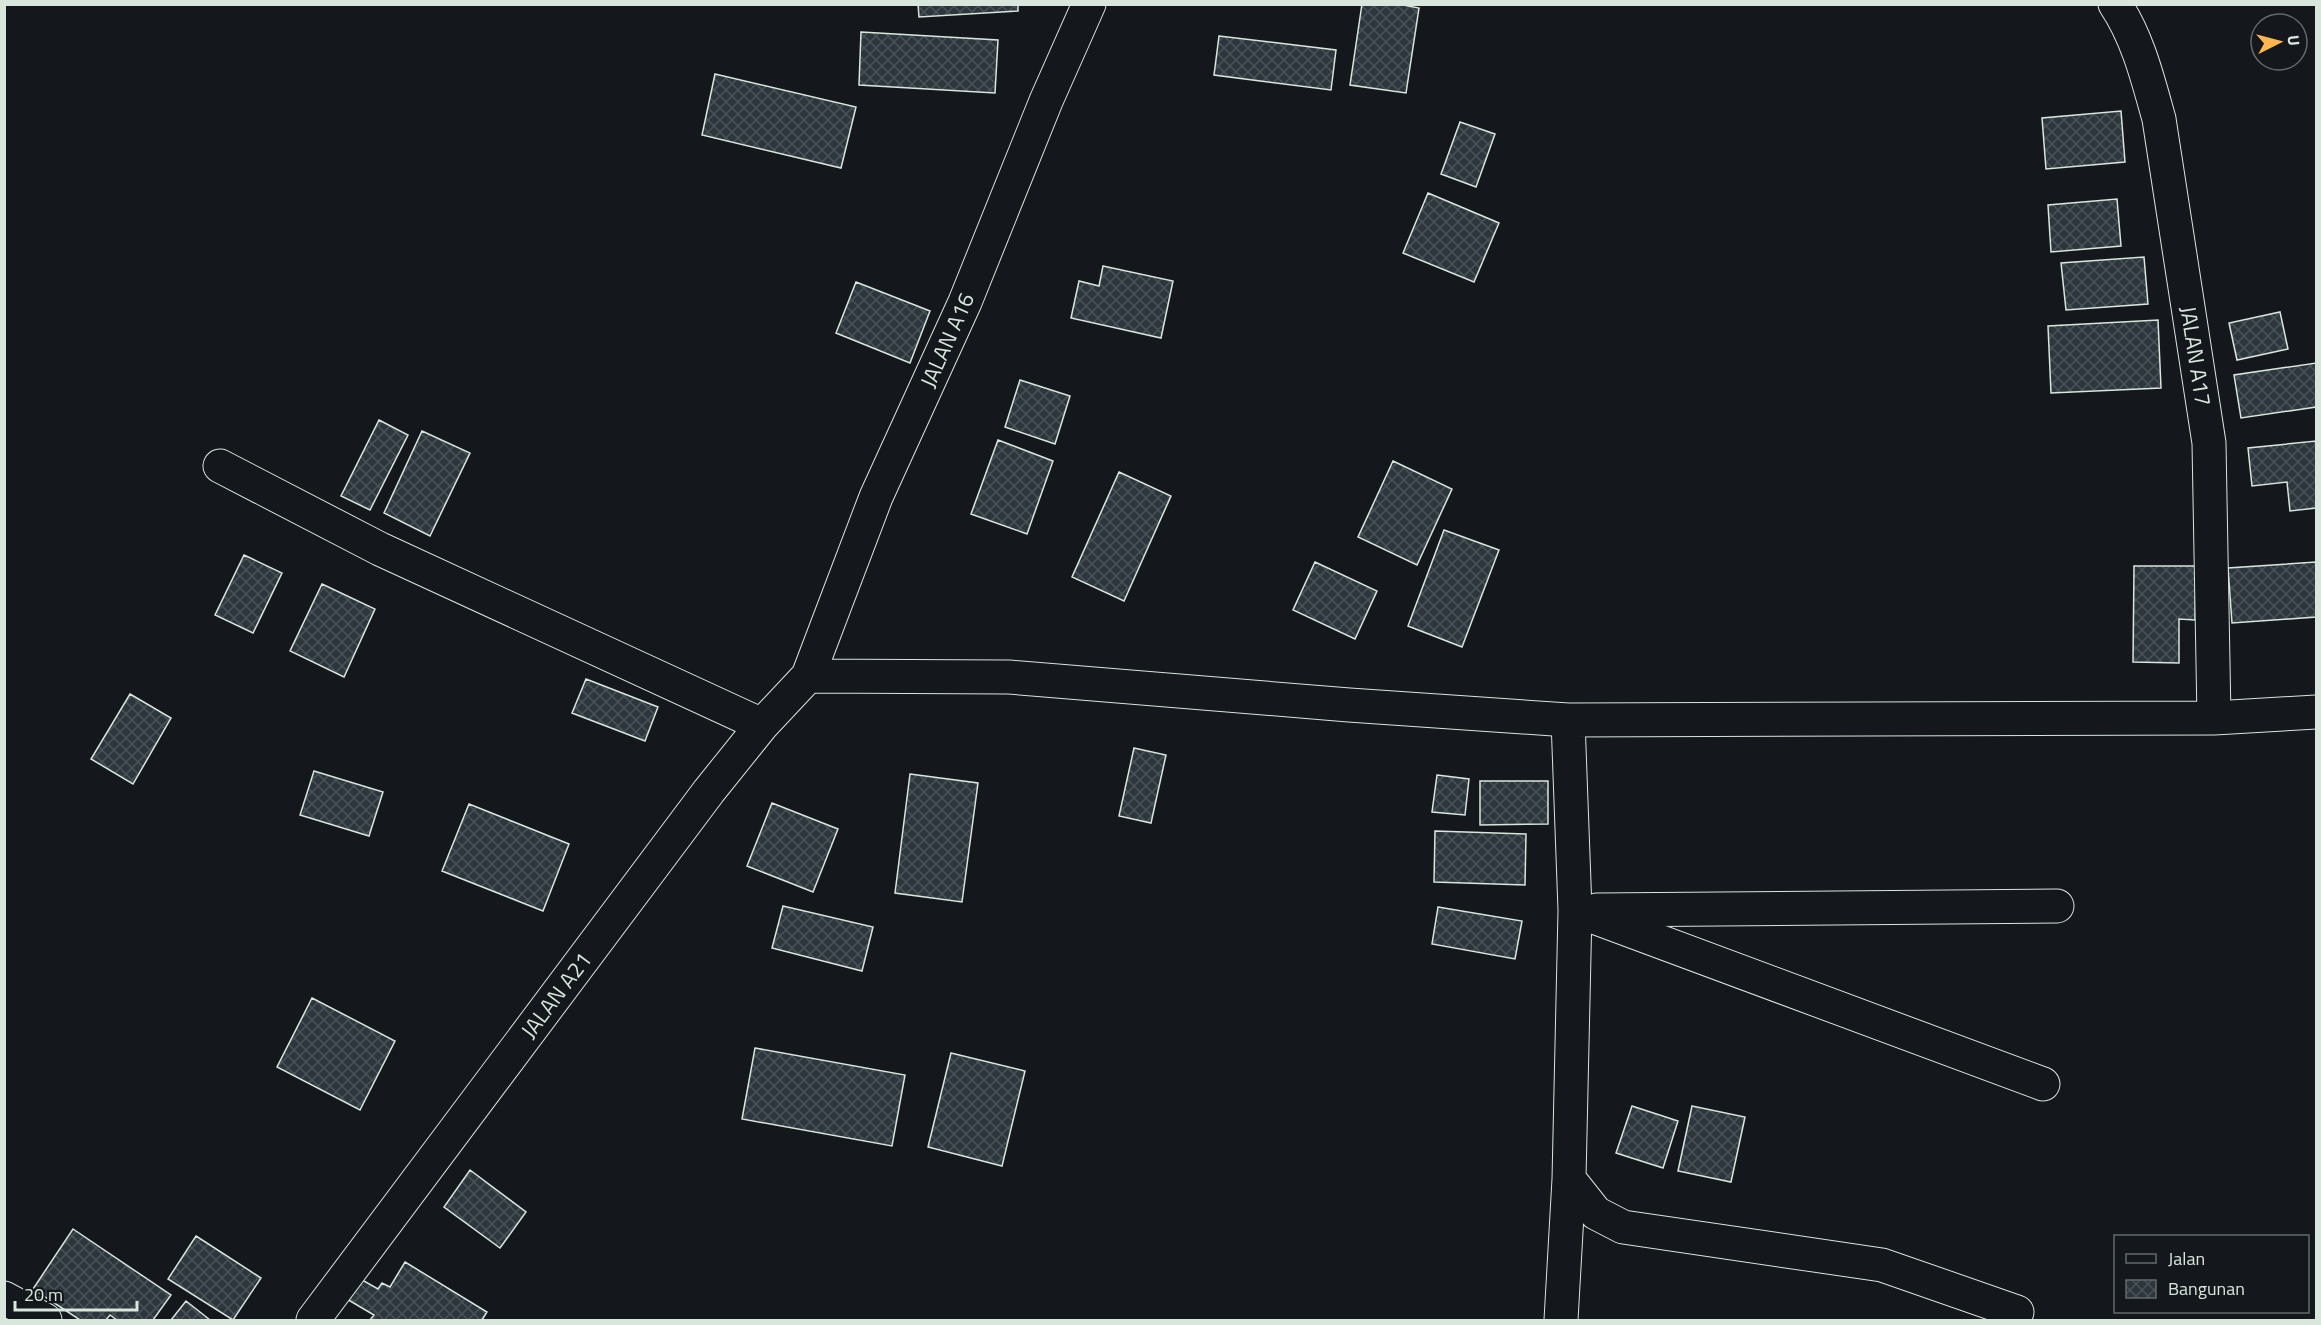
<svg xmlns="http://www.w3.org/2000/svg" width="2321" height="1325" font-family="'Titillium Web',sans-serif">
<defs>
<pattern id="building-cross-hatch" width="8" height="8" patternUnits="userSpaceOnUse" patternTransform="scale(1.5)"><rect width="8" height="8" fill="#2c363c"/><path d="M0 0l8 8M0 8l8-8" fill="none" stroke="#4a5358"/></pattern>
</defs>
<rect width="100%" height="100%" fill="#14181c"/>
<!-- building -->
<path fill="url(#building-cross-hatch)" stroke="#d8e6dc" stroke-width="1.5" d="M918,4H1018V11L919,17Z
M1362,4H1398L1419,8L1406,93L1350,85Z
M861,32L998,40L995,93L859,85Z
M1219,36L1336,50L1331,90L1214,75Z
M715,74L856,107L841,168L702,135Z
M2121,111L2125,162L2046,169L2042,118Z
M1460,122L1495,134L1476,187L1441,174Z
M1428,193L1499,223L1474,282L1403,253Z
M2117,199L2121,246L2051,252L2048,205Z
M2144,257L2148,304L2066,310L2061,263Z
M1103,266L1173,281L1161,338L1071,318L1079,281L1099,286Z
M856,282L930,311L910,363L836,333Z
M2280,312L2288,349L2237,360L2229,323Z
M2158,320L2161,388L2051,393L2048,326Z
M2316,363V407L2241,418L2234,375Z
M1020,380L1070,396L1055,444L1005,427Z
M379,420L408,435L370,510L341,496Z
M422,431L470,453L430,536L384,513Z
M998,440L1053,461L1027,534L971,514Z
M2316,441V508L2290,511L2287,482L2252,486L2248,448Z
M1393,461L1452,489L1417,565L1358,537Z
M1119,472L1171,496L1124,601L1072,577Z
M1444,530L1499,550L1462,647L1408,626Z
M244,555L282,573L253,633L215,615Z
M1315,562L1377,591L1355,639L1293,610Z
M2316,562V617L2232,623L2228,568Z
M2134,566H2196L2195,620L2179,619V663L2133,662Z
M322,584L375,609L344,677L290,651Z
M586,679L658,707L645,741L572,713Z
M130,694L171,718L133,784L91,759Z
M1134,748L1166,755L1151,823L1119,816Z
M314,771L383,792L369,836L300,815Z
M910,774L978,783L962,902L895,893Z
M1437,775L1469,779L1465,815L1432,812Z
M1480,781H1548V824L1480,825Z
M772,803L838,829L813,892L747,866Z
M469,804L569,844L543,911L442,871Z
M1435,831L1526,834L1525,885L1434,882Z
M783,906L873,927L862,971L772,948Z
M1438,907L1522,921L1515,959L1432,944Z
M312,998L395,1041L360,1110L277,1067Z
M755,1048L905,1075L892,1146L742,1119Z
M951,1053L1025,1071L1002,1166L928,1147Z
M1632,1106L1678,1121L1663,1168L1616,1153Z
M1692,1106L1745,1117L1731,1182L1678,1171Z
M470,1170L526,1212L500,1248L444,1207Z
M73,1229L171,1295L153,1320H117L110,1315L106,1320H80L33,1289Z
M196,1236L261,1278L233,1320L168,1279Z
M405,1262L487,1312L482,1320H370L374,1315L345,1298L357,1277L378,1289L382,1283L390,1287Z
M186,1301L210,1320H171Z"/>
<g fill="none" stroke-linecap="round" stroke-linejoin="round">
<!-- minor casing -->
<g stroke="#d8e6dc" stroke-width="35">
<path id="minor" d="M2115,4C2138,38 2148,80 2159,119L2209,443L2214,718
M220,466L380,549L762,725
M808,676L1009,677L1349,705L1568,720L2214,718L2316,712
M1575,910L2043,1084
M1597,910L2057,906
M1569,1179L1596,1213L1623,1227L1882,1265L2017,1312
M4,1298L45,1320
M313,1320L709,791L762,725L808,676L876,497L965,302L1046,101L1089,4
M1561,1320L1569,1179L1575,910L1568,720"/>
</g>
<!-- minor -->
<use href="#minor" stroke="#14181c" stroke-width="33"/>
</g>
<g text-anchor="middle" stroke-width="4.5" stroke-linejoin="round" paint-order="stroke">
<!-- street labels -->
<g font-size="22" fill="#d8e6dc" stroke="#14181c">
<text transform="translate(947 340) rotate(-66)" y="8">JALAN A16</text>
<text transform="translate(2196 356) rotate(81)" y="8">JALAN A17</text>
<text transform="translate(556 995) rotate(-53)" y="8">JALAN A21</text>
</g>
</g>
<!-- border -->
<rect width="2321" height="1325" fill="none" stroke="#d8e6dc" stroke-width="12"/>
<!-- legend -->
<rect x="2114" y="1235" width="195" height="78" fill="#14181c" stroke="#626a69" stroke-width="1.5"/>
<rect x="2126" y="1254" width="30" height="9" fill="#14181c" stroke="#626a69" stroke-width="1.5"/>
<text x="2168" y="1265" font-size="18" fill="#d8e6dc">Jalan</text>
<rect x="2126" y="1280" width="30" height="18" fill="url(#building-cross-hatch)" stroke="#626a69" stroke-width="1.5"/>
<text x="2168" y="1295" font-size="18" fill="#d8e6dc">Bangunan</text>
<!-- north arrow -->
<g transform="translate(2279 42) rotate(84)"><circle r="28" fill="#14181c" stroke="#626a69" stroke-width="1.5"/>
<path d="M0-4.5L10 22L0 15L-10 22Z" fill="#ffb74d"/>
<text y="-9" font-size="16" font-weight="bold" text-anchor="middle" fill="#d8e6dc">U</text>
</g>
<!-- scale -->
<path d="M15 1301v9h122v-9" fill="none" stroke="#d8e6dc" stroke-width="3"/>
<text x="24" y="1301" font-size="18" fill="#d8e6dc" stroke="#14181c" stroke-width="4.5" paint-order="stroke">20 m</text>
</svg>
